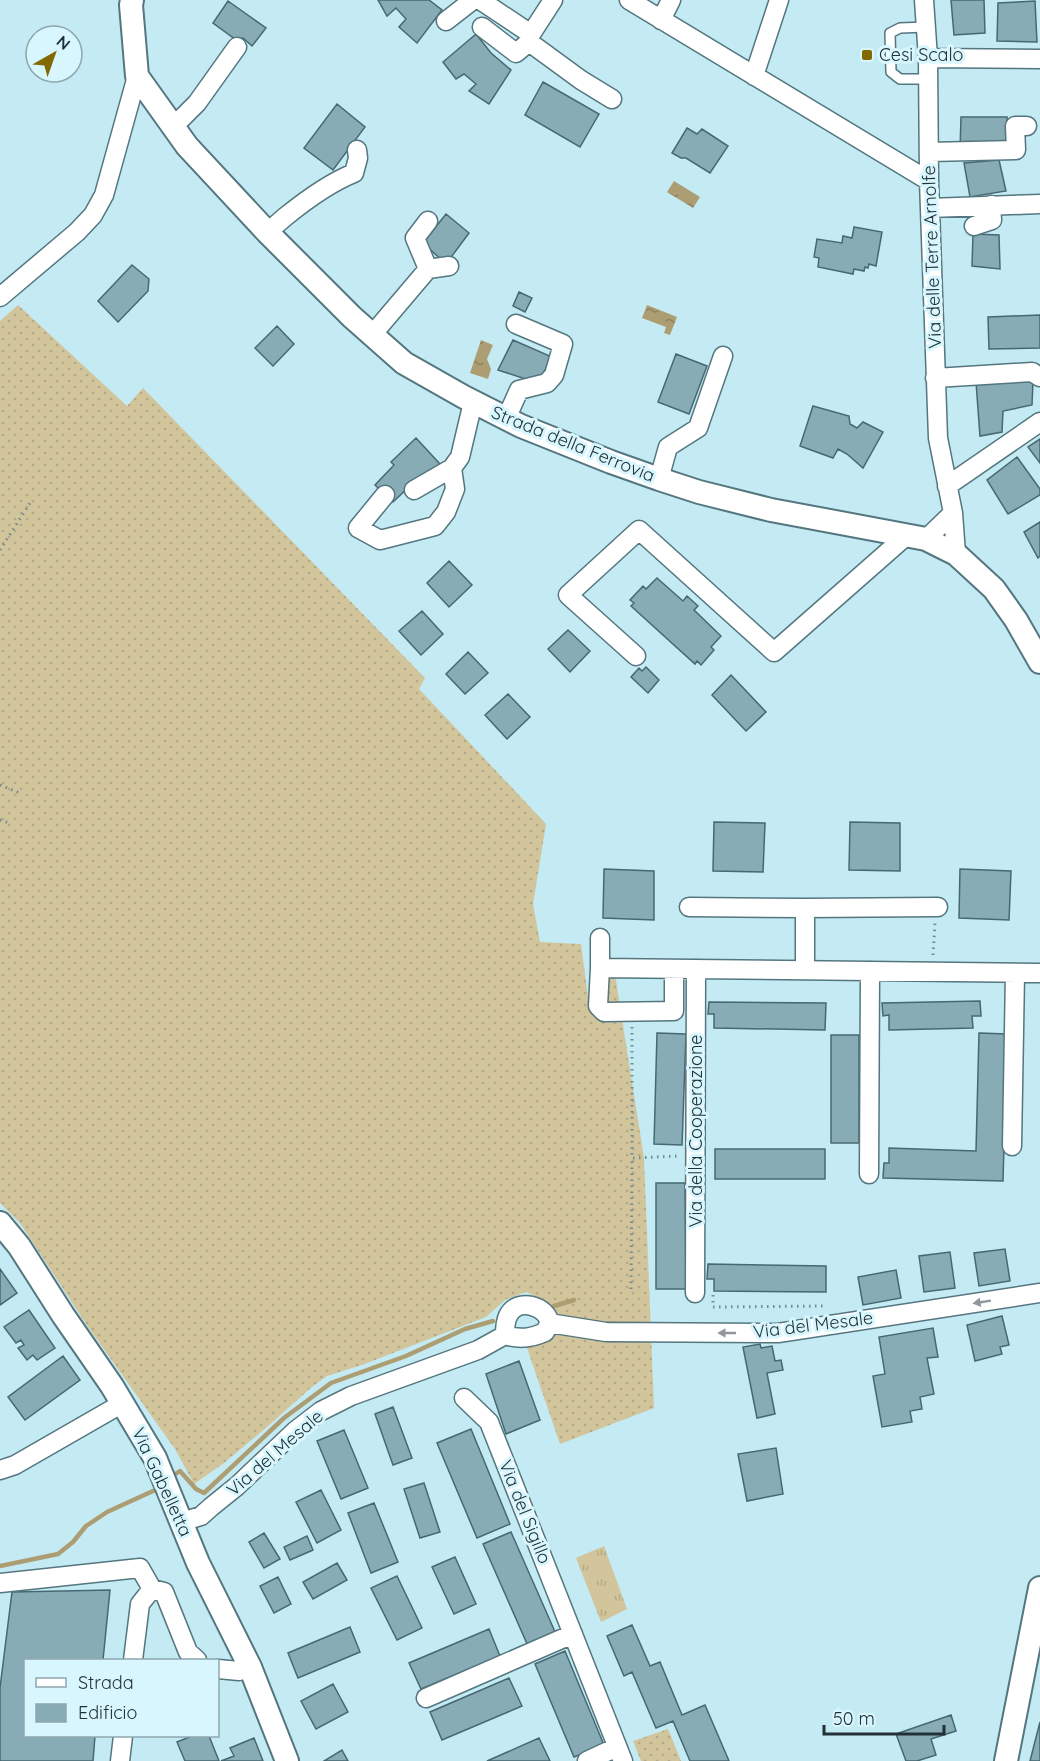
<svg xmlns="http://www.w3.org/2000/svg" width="1040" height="1761" font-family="Quicksand,sans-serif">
<defs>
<pattern id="grass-dots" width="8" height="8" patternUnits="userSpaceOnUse" patternTransform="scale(1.5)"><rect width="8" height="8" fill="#d2c59c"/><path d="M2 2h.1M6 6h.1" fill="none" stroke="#b4aa87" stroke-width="1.8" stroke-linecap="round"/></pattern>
<pattern id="park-tufts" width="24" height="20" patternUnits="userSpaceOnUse" patternTransform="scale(1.5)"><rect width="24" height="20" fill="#d2c59c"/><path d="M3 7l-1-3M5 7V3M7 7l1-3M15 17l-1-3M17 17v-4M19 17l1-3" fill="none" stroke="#b4aa87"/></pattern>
<pattern id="water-ripples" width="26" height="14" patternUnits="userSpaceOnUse" patternTransform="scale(1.5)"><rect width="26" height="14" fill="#ac9e72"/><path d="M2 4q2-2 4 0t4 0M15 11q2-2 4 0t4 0" fill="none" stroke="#8c815e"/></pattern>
</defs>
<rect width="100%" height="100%" fill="#c4eaf4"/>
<!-- grass -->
<path fill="url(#grass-dots)" d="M18,305L127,406L143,388L425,678L419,689L546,824L533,904L540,942L581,944L590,1012L614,968L644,1158L654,1408L560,1444L526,1345L557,1317L544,1300L526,1292L505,1300L486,1317L362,1365L327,1376L312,1387L260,1433L224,1463L194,1484L175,1449L88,1327L20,1223L0,1203V321Z
M668,1729L681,1761H641L633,1741Z"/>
<!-- park -->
<path fill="url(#park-tufts)" d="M604,1546L627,1609L601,1622L576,1558Z"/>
<!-- water -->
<path fill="url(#water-ripples)" d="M674,181L700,197L693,208L667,192Z
M647,305L677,317L670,335L664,333L666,327L642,318Z
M481,340L493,345L487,359L491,369L488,379L470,373Z"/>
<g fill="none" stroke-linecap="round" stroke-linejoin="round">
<!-- stream -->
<path stroke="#ac9e72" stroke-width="4.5" d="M554,1306L574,1300
M171,1477L180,1471L196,1489L204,1493L284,1418L331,1383L406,1356L465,1329L493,1321
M0,1566L58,1554L73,1542L86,1526L107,1512L153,1491"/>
</g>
<!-- building -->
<path fill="#88acb6" stroke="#466871" stroke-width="1.5" d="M378,0H429L442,10L417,43L399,27L406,19L396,8L387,16Z
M951,0H984L985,33L954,35Z
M228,1L266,28L252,46L243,38L239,42L213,23Z
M1035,1L1037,42L997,41L998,3Z
M476,34L491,53L511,70L489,104L469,91L476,84L464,74L456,79L443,62Z
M543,82L599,114L580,147L525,115Z
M337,104L365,127L333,170L304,148Z
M961,117H1007L1009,149L960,150Z
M687,128L697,134L702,129L728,146L710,173L686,158H681L672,153Z
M999,160L1006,191L970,197L964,163Z
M446,214L469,233L446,264L423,243Z
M854,227L882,232L876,266L869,264L868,268L865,267L864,271L854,269L853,274L818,267L819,258L814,257L817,239L842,243L843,236L852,238Z
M973,234L999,235L1000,269L972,266Z
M132,265L149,279L148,291L118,322L98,301Z
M519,292L532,298L525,312L513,306Z
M1040,315V348L989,349L988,317Z
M277,326L294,344L273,366L255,348Z
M513,340L552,357L538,383L498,370Z
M676,354L707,366L689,414L658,402Z
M1033,381L1032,405L1003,411L1002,432L980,436L976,382Z
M813,406L849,416L850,424L857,428L863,422L883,432L863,468L847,454L838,449L833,458L800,446Z
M416,438L440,464L414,490L411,485L393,502L375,485L394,465L391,462Z
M1040,439V463L1028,447Z
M1017,457L1040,489V495L1008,514L987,480Z
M1040,522V556L1038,558L1024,532Z
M449,561L472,585L449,607L427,583Z
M657,578L683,601L687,596L698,606L694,610L721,636L711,647L714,650L701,665L697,661L695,664L631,606L634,603L630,600L643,586L646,589Z
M422,611L443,634L421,655L399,631Z
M568,630L590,651L570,672L548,649Z
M468,652L488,673L465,694L446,674Z
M646,667L659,680L648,693L631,677L639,668L642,671Z
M731,675L766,712L746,731L712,695Z
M508,694L530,717L507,739L485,715Z
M714,822L765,823L763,872L713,871Z
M850,822L900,823V871L849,870Z
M604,869L654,871V920L603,918Z
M960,869L1011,871L1009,920L959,918Z
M980,1001L981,1016H972L973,1028L889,1030V1015L883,1016L882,1003Z
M709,1002L826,1003L825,1030L714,1028V1014H708Z
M657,1033L686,1034L682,1145L654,1144Z
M979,1033L1007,1034L1003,1181L883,1178L884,1163H889V1148L976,1151Z
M831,1035H859V1143H831Z
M715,1149H825V1179H715Z
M656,1183H685L686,1289H656Z
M1005,1249L1010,1281L979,1286L974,1253Z
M950,1252L955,1288L924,1292L919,1256Z
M708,1264L826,1266V1292L714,1291V1279H707Z
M0,1269L17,1293L0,1305Z
M896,1270L901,1298L863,1305L858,1277Z
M29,1310L55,1348L37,1360L33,1355L27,1360L18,1348L24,1345L21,1340L16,1343L4,1327Z
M1002,1316L1009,1345L1000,1347L1002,1354L975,1361L967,1325Z
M933,1328L938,1357L927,1358L934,1394L920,1397L922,1409L910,1411L912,1422L882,1427L873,1376L885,1374L879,1337Z
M760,1344L761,1348L772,1346L775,1361L781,1360L783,1370L767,1373L775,1414L757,1418L743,1347Z
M63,1356L80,1380L25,1420L8,1397Z
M519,1361L540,1420L506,1434L486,1374Z
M393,1407L412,1458L393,1465L375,1414Z
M471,1429L510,1524L477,1538L437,1443Z
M344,1430L368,1488L341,1499L317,1441Z
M776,1448L783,1494L747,1501L738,1454Z
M424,1483L440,1532L420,1538L404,1489Z
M321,1490L341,1530L317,1543L296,1502Z
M374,1503L398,1562L371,1573L348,1513Z
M511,1532L556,1634L528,1646L483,1544Z
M264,1533L280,1559L264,1568L249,1542Z
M307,1536L313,1550L290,1560L284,1547Z
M455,1557L476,1604L454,1614L432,1567Z
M337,1563L347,1580L313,1599L303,1582Z
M397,1576L422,1628L397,1640L371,1588Z
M278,1577L291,1604L274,1613L260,1586Z
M110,1590L103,1660H26V1736H95L93,1761H0V1688L12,1592Z
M632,1625L650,1666L660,1662L682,1715L705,1705L729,1761H690L673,1721L656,1728L632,1672L624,1676L607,1636Z
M350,1627L360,1652L298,1678L288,1653Z
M489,1629L500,1656L421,1689L409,1663Z
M565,1651L604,1745L574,1757L535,1664Z
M509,1678L522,1706L442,1740L430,1712Z
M333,1684L348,1712L316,1729L301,1701Z
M951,1715L956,1731L931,1739L936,1755L917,1761H906L896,1734Z
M1040,1722V1761H1030Z
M192,1736H209L219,1761H185L177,1742Z
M254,1738L263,1761H221L234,1756L230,1748Z
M539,1738L550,1761H487Z
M342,1750L348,1761H324Z"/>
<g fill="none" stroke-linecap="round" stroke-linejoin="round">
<!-- service casing -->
<g stroke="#54767f" stroke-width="12">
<path id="service" d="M926,27L900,28L890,33L891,72L900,79H928"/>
</g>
<!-- minor casing -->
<g stroke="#54767f" stroke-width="21">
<path id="minor" d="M480,0L531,34L553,0
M629,0L929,181
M924,0L928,58L929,181L938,438L953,513L956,554
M661,20L671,0
M446,21L473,0
M482,27L516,53L529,42
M531,34L529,42L581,80L612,99
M928,58L1040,59
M754,76L779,0
M174,126L197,103L237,47
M929,152L1016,150L1015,126H1027
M930,208L1040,204
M974,226L992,220L991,205
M267,232C274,227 279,222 285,217C306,200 329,183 354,173L358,158L357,150
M428,269L449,266
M0,297L77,232L93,215L104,195L137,76
M372,335L428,269L415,238L428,221
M935,378L1032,372L1040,377
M506,419L519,390L547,383L554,375L563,344L516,324
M659,479L668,447L698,428L723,356
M947,486L1040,422
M414,490L452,468
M385,495L358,528L380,540L435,526L446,512L455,489L452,468L460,457L473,402
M926,539L953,513
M636,656L568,595L639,530L774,652L906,536
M689,907L805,908L938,907
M600,968V938
M674,969V1011L604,1012L598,1006L600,968C746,970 893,971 1040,973
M805,970V908
M1012,1146L1015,973
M869,1174L870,971
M695,1293L696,969
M549,1323L606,1332L778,1333L1040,1293
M464,1398L489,1422L623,1761
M0,1470L15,1465L123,1403
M181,1522L201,1516L211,1507L237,1486L295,1431L321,1411L351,1396L478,1350L505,1335C520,1340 532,1338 545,1332C546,1330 549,1324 549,1323C549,1307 517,1296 508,1316C505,1322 505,1329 505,1335
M0,1583L140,1568L152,1589
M133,1660L140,1604L152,1589L164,1592L188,1652L197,1660
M218,1669L239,1671L250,1667
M426,1698L573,1634
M120,1761L123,1736
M587,1761L617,1747"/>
</g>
<!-- tertiary casing -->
<g stroke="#54767f" stroke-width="26">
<path id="tertiary" d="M132,0L131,5L137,76L187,146L267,232L352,317L404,363L464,397L521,426L611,462L659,479L699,492L771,510L926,539L956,554L994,589L1016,620L1040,662
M0,1223L19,1246L63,1315L112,1386L155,1458L198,1563L250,1667L287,1761
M1006,1761L1040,1588"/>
</g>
<!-- path -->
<path stroke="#718b92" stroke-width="3" stroke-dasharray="1.5 4.5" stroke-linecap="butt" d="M0,550L30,503
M0,785L20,793
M0,820L9,823
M933,955L935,923
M632,1027V1158L679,1156
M631,1289L632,1158
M713,1295V1307L826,1306"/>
<!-- service -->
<use href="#service" stroke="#fff" stroke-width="9"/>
<!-- minor -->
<use href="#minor" stroke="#fff" stroke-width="18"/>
<!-- tertiary -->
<use href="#tertiary" stroke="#fff" stroke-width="22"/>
</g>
<!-- one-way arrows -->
<defs><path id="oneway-solid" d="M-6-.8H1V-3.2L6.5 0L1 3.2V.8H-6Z" transform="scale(1.5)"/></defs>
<g fill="#90989a">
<use href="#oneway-solid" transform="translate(982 1302) rotate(171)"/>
<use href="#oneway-solid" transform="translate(727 1333) rotate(-180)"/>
</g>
<!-- markers -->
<rect fill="#836903" stroke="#d8f6fe" stroke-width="2" x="861" y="49" width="12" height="12" rx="3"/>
<g text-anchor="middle" stroke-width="6" stroke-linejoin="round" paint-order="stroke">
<!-- poi labels -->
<g font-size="18" fill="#223135" stroke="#d8f6fe" text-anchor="start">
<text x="879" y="61">Cesi Scalo</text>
</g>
<!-- street labels -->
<g font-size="18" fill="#223135" stroke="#d8f6fe">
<text transform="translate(932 257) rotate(-92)" y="6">Via delle Terre Arnolfe</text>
<text transform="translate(573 444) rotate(22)" y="6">Strada della Ferrovia</text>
<text transform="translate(696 1131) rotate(-90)" y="6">Via della Cooperazione</text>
<text transform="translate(813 1325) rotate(-7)" y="6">Via del Mesale</text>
<text transform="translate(275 1453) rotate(-41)" y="6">Via del Mesale</text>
<text transform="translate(162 1482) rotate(65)" y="6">Via Gabelletta</text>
<text transform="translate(525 1512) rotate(68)" y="6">Via del Sigillo</text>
</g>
</g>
<!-- legend -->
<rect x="24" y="1659" width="195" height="78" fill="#d8f6fe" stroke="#8fa7ae" stroke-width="1.5"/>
<rect x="36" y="1678" width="30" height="9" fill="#ffffff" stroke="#8fa7ae" stroke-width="1.5"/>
<text x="78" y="1689" font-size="18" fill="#223135">Strada</text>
<rect x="36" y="1704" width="30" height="18" fill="#88acb6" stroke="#8fa7ae" stroke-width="1.5"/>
<text x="78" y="1719" font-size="18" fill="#223135">Edificio</text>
<!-- north arrow -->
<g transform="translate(54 54) rotate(40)"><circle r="28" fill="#d8f6fe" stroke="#8fa7ae" stroke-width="1.5"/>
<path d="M0-4.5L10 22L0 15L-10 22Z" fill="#836903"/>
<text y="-9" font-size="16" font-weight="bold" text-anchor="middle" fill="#223135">N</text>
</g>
<!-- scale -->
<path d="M824 1725v9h120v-9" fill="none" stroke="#223135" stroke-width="3"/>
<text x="833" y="1725" font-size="18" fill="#223135" stroke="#d8f6fe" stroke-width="4.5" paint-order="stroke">50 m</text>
</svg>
